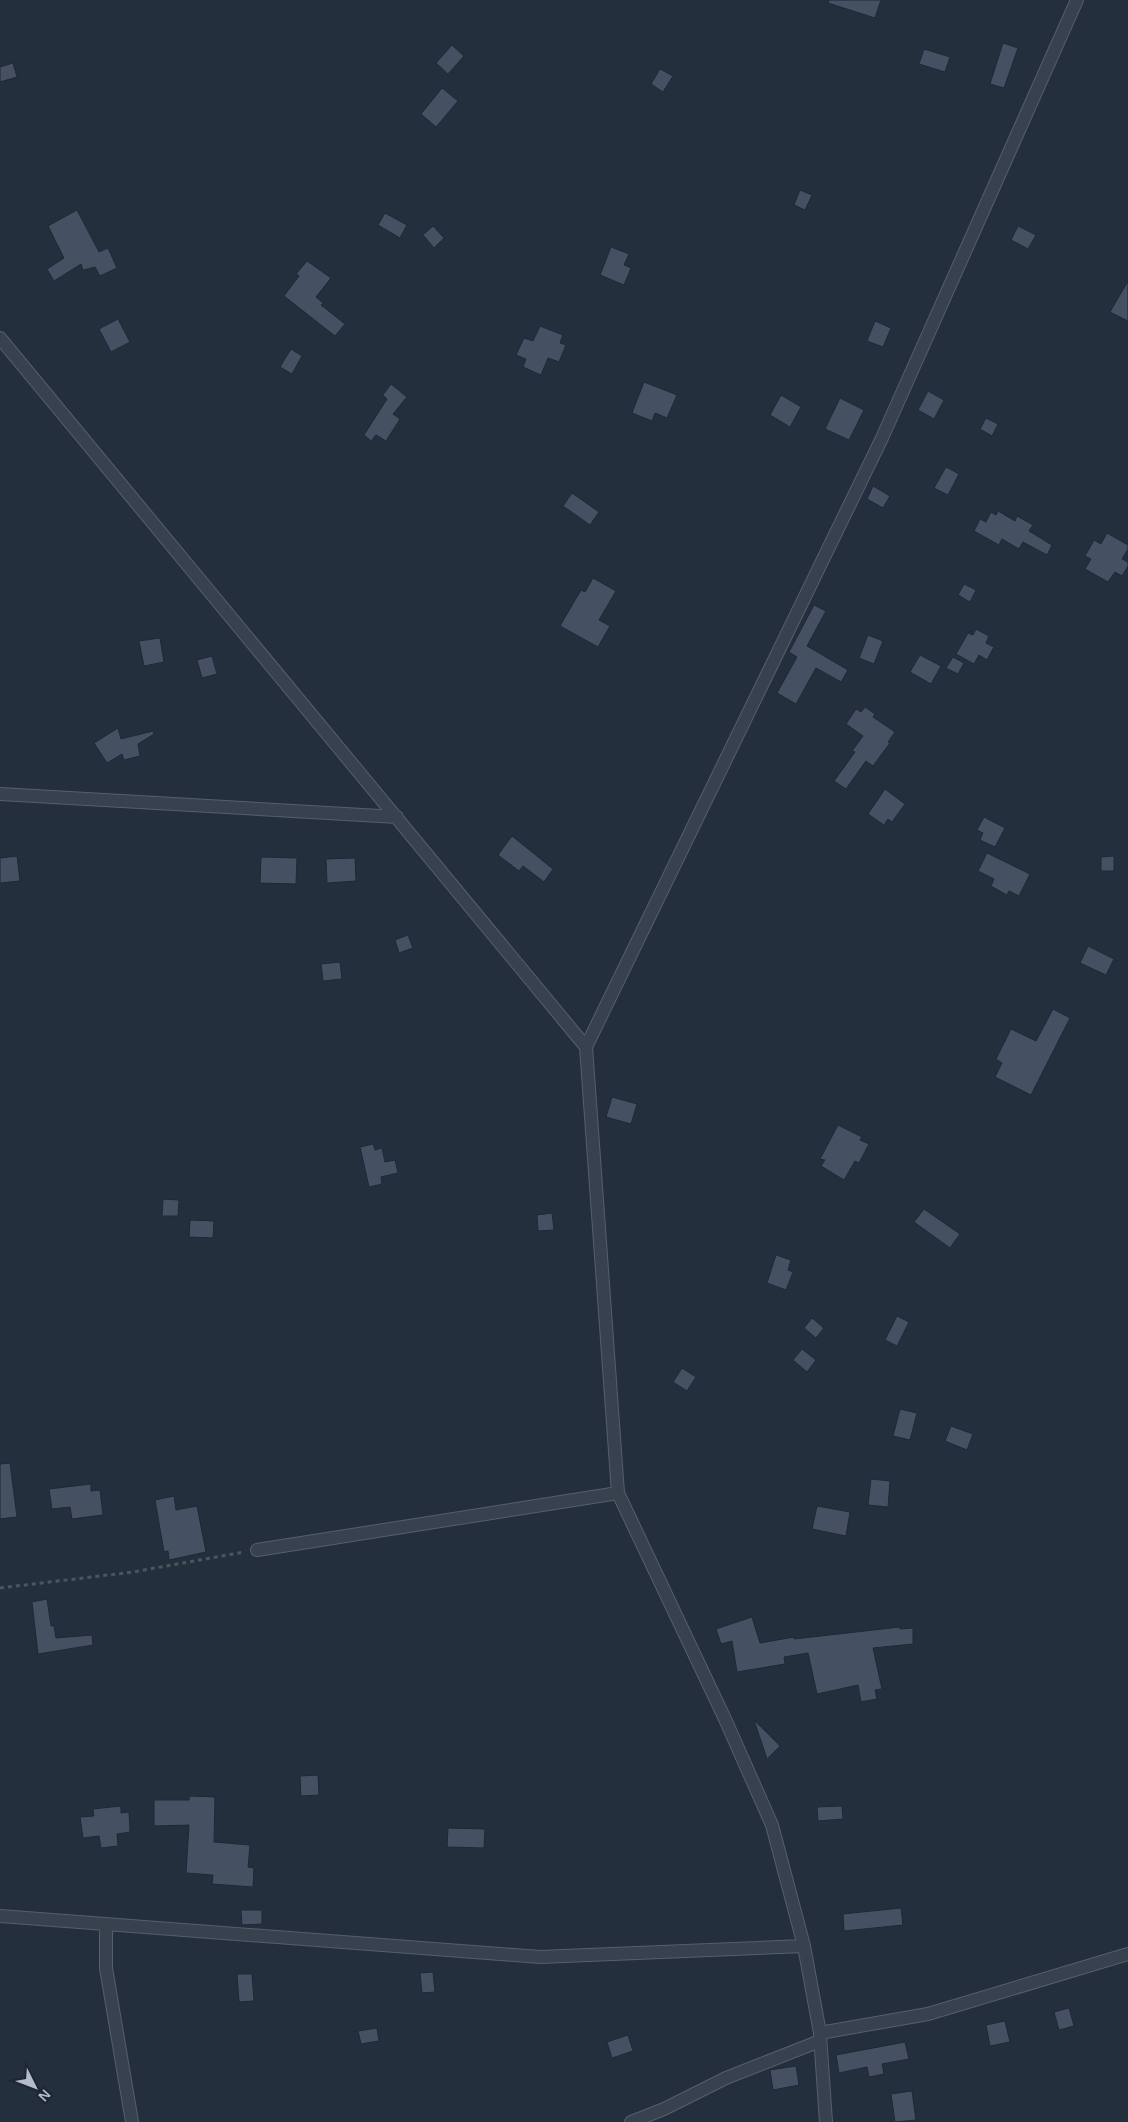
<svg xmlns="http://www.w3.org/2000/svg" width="1128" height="2122" font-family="Arial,sans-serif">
<rect width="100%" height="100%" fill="#242f3e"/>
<!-- building -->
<path fill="#455162" stroke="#1f2835" d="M829,0H881L875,18L828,3Z
M1003,43L1018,48L1004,88L990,84Z
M452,45L464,56L448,74L436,63Z
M924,49L950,57L945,72L919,64Z
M13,63L17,77L0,82V67Z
M660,69L673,76L663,92L651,84Z
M442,88L458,101L436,127L421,114Z
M800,190L812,195L805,210L794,205Z
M77,210L99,252L108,248L117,268L100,276L95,267L83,270L81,264L54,281L47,269L64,258L48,226Z
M385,213L407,225L400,238L378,225Z
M433,226L444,238L434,248L423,235Z
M1018,226L1036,235L1028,249L1011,240Z
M611,247L629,254L624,265L631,268L624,285L600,275Z
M307,261L331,278L316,297L323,303L321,305L345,324L335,336L284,296L299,276L296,274Z
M1128,281V321L1110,312Z
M118,319L130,342L111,352L99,329Z
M875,321L891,328L883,347L867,341Z
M540,326L563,335L560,343L566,345L559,362L548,358L541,375L523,367L526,359L516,355L524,338L533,341Z
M291,349L302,356L292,374L280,367Z
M644,382L677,395L667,418L655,413L652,421L632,413Z
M391,384L407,397L393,414L400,419L386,441L376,435L371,441L364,435L387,399L383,395Z
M928,391L944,400L934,419L918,410Z
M781,395L801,407L790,427L770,415Z
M840,398L864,410L849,440L825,429Z
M986,418L998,424L992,436L980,429Z
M946,467L959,474L948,495L934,488Z
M873,486L890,496L883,508L867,499Z
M572,493L599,512L590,525L563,506Z
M998,511L1015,521L1017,516L1033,525L1029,531L1052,545L1047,555L1023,542L1019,549L1002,539L999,545L974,531L980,519L986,522L991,512L996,515Z
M1107,533L1128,545V549L1122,559L1128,562V566L1122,576L1115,572L1108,582L1085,569L1091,559L1085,556L1094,540L1101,544Z
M593,578L616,591L599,620L610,626L598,647L560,626L581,590L585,592Z
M964,584L976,590L970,602L958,595Z
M814,605L826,611L807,646L848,670L841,682L816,668L796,704L777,693L797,657L789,652Z
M976,629L989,636L986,643L994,647L987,660L979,655L974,664L956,654L968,633L973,635Z
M868,635L883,641L874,664L859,658Z
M160,638L164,662L144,666L139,641Z
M920,655L941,666L931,684L910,672Z
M212,656L217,674L202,678L197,660Z
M953,657L964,663L958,674L946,668Z
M865,707L875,714L873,717L895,732L888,742L890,743L873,766L866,761L846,789L834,781L855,752L852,751L863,736L846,724L856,709L861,712Z
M118,728L121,739L153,731L154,734L138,744L140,756L124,760L122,754L107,763L94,743Z
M885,789L905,804L892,822L888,819L884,825L868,814Z
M984,817L1005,828L995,847L980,840L983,833L977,830Z
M512,836L553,869L544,882L523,866L519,871L498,855Z
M987,853L1030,874L1019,896L1009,891L1007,895L991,886L994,879L978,871Z
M17,856L20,881L0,883V858Z
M1114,856V871H1101V857Z
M261,857L297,858L296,884L260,883Z
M355,858L356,881L327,883L326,859Z
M408,935L413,948L399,953L395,940Z
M1088,946L1114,959L1106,975L1080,963Z
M340,962L342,979L323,981L321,964Z
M1053,1009L1070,1018L1031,1095L995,1077L1002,1063L996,1059L1011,1029L1036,1041Z
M612,1097L637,1104L631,1124L606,1117Z
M838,1125L862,1137L860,1140L869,1144L859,1163L855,1161L844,1180L821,1166L825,1160L820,1159Z
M373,1144L375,1150L382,1148L385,1162L395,1160L398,1173L381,1177L382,1184L369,1187L360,1147Z
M163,1199L179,1200L178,1216H162Z
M924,1209L960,1234L950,1248L914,1222Z
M552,1213L554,1230L538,1231L537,1215Z
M190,1220L214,1221L213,1238L189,1237Z
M776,1255L791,1260L788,1270L793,1272L786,1290L767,1283Z
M897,1316L909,1322L897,1346L885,1340Z
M812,1318L824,1328L816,1338L804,1328Z
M802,1349L816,1360L807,1372L793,1360Z
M682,1368L696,1377L687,1391L673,1382Z
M900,1409L917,1413L910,1440L893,1436Z
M951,1426L973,1434L967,1450L945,1441Z
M10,1463L17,1517L0,1519V1464Z
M871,1479L890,1481L888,1507L868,1505Z
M91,1484V1491L100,1490L103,1515L72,1519L70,1507L52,1509L49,1489Z
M174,1496L176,1510L197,1506L206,1552L169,1560L168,1551L164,1552L155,1500Z
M817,1506L850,1512L846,1536L812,1529Z
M47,1599L51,1626H54L56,1638L92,1635L93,1645L38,1654L32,1602Z
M752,1617L760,1643L794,1637V1639L900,1627V1629L913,1628V1644L873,1648L882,1689L875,1690L877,1699L861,1702L858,1685L817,1694L808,1653L784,1657L785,1664L737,1672L732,1641L721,1644L716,1629Z
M754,1720L780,1746L767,1759Z
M318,1775L319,1795L301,1796L300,1776Z
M190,1796L215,1797L214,1842L250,1845L248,1867L254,1868L253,1887L212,1884L213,1875L186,1873L189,1825L154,1826V1800H189Z
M121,1806V1813L129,1812L130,1832L117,1834L118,1846L101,1848L99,1836L83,1838L80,1817L94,1816L93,1809Z
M842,1806L843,1819L818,1821L817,1807Z
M448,1828L485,1829L484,1848L447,1847Z
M901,1908L903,1925L844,1931L843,1914Z
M241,1910H262V1924L242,1925Z
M433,1972L435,1992L422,1993L420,1973Z
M237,1974H252L254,2001L239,2002Z
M1069,2008L1074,2026L1059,2030L1054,2012Z
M1005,2021L1010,2042L990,2046L986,2025Z
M377,2028L379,2041L361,2044L358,2031Z
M628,2035L633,2051L612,2058L607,2042Z
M905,2042L909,2059L882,2064L884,2074L869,2077L867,2067L839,2073L836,2055Z
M796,2066L799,2085L773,2090L770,2070Z
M912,2091L916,2120L895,2122L891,2094Z"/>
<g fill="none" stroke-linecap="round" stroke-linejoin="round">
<!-- minor casing -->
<g stroke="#565f6c" stroke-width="14">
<path id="minor" d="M0,338L586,1047L618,1493L725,1719L772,1825L804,1946L820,2033L928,2014L1128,1954
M0,794L397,817
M586,1047L882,438L1077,0
M257,1550L618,1493
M0,1916L540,1957L804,1946
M106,1925V1968L132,2122
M820,2035L826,2122
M631,2122L664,2109L726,2078L820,2041"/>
</g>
<!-- path -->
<path stroke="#44595c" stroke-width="3" stroke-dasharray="4 4" stroke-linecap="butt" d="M0,1588L133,1572L244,1552"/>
<!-- minor -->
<use href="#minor" stroke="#38414e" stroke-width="12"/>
</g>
<!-- north arrow -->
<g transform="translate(35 2087) rotate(132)" stroke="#1d2633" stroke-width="4" paint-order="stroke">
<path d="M0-4L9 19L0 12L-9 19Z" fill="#b4bcc9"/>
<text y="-8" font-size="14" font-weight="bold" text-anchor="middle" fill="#b4bcc9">N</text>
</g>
</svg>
